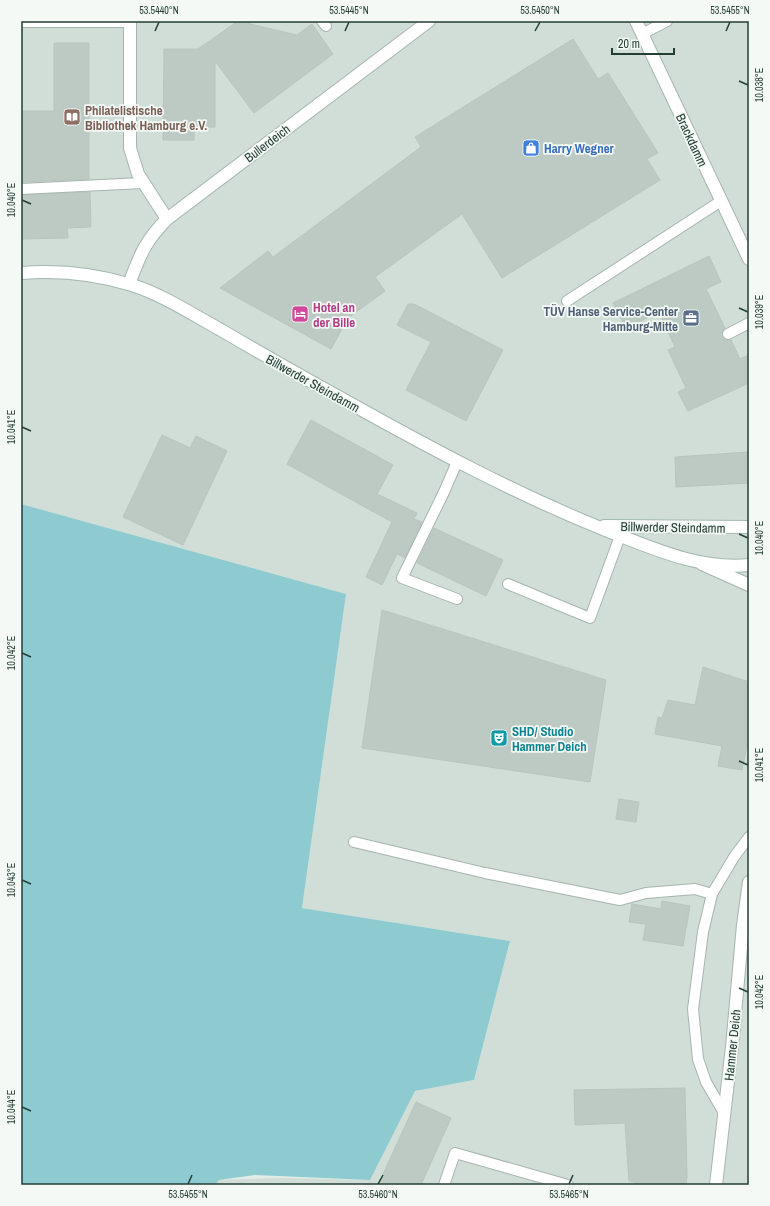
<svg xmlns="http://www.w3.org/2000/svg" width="770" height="1206" font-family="'Archivo Narrow',sans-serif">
<rect width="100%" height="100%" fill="#e3ede8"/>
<!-- built -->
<path fill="#d1ddd7" d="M21,21H749V1185H214L218,1180L281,1178L370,1180L415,1091L474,1080L510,941L302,908L346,594L21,504Z"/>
<!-- water -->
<path fill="#8dcbd0" d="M21,504L346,594L302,908L510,941L474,1080L415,1091L370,1180L255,1175L219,1180L215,1185H21Z"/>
<!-- building -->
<path fill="#bccac3" stroke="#b6c6be" d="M238,21H251L250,24L297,35L312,24L333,54L254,113L215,61V127H194V140H163L164,49H198Z
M573,39L598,79L608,73L658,153L647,159L660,180L502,278L462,214L375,277L385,291L348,318L331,349L220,288L268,251L273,257L421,147L415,137Z
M54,43H89V179L21,182V111H54Z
M90,192L91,227L67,228L68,238L21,239V195Z
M709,256L721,282L706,289L725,328L722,333V337L725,340H731L740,359L749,355V383L688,411L678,392L686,388L668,350L675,347L659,312L626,328L613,303Z
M408,304H414L503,350L466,421L406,390L431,342L397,325Z
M311,420L393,465L377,494L417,513L414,519L422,522L405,558L397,554L382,585L366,577L392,522L287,464Z
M162,435L190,448L196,436L227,451L183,545L123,517Z
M749,452V483L676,487L675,457Z
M434,528L503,560L486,596L417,563Z
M382,610L606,680L590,782L362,748Z
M703,667L749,682V736L742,770L718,766L722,746L655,734L658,717L662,718L668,700L695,705Z
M619,799L639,802L636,822L616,819Z
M662,901L690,906L683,946L643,940L646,924L629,922L632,904L661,909Z
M685,1088L687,1176L686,1185H635V1182L629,1181L625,1123L575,1125L574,1090Z
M416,1102L451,1118L421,1185H378Z"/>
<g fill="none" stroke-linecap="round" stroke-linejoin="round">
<!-- lane casing -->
<g stroke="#a6b5af" stroke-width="12">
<path id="lane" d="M322,21L326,26
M21,22H130
M642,34L667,21
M21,189L143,183
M567,301L721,201
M728,334L749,323
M457,462L444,492L402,578L457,599
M508,584L590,618L620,536
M354,842L485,873L620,900L646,893L695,889L712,894
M724,1113L706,1082L698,1059L693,1009L703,932L712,894L734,857L749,837
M444,1185L455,1153L568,1185"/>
</g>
<!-- street casing -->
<g stroke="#a6b5af" stroke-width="14">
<path id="street" d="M130,21V148L138,174L167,219
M636,21L749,259
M129,284C140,255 145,241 167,219L429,21
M702,564L749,585
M716,1185L732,1047L743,925L749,882"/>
</g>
<!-- secondary casing -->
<g stroke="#a2b8af" stroke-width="14">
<path id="secondary" d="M21,273C58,270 96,274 132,285C163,295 192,314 221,330C262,354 304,378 346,401C430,448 514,493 603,529C650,547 698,570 749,565
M604,526L749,527"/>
</g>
<!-- lane -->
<use href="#lane" stroke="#fff" stroke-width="10"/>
<!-- street -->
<use href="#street" stroke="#fff" stroke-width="12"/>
<!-- secondary -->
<use href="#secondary" stroke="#fff" stroke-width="12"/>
</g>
<!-- ticks -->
<path fill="none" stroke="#233e35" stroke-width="1.5" d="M155,31L159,22M345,31L349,22M535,31L540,22M726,31L730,22M739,81L748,85M22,200L31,204M739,308L748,312M22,427L31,431M739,534L748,538M22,653L31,657M739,761L748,765M22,880L31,884M739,988L748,992M22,1107L31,1111M188,1184L192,1175M378,1184L383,1175M569,1184L573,1175"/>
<!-- icons -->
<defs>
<g id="library-square" transform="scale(0.9)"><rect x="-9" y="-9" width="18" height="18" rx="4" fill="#8d6e63" stroke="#f4f9f6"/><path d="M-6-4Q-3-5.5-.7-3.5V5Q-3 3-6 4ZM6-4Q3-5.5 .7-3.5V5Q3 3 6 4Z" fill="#fff"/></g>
<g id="shop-square" transform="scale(0.9)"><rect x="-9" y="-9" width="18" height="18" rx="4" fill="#3f7fe0" stroke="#f4f9f6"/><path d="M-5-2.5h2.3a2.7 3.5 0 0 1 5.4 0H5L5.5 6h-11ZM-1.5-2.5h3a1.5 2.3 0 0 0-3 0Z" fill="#fff"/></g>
<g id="hotel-square" transform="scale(0.9)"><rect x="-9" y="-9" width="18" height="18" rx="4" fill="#d1479c" stroke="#f4f9f6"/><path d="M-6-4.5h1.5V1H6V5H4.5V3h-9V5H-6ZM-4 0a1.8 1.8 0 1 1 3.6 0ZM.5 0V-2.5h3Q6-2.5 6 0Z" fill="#fff"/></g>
<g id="office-square" transform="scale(0.9)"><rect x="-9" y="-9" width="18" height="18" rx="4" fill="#5c6f8a" stroke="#f4f9f6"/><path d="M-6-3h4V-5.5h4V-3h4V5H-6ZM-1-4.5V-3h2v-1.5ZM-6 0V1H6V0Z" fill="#fff"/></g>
<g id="theatre-square" transform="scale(0.9)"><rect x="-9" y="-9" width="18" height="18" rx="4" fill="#0f9aa8" stroke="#f4f9f6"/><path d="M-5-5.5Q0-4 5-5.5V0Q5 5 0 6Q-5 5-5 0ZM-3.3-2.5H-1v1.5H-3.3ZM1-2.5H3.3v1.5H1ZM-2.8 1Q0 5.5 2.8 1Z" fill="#fff"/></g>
</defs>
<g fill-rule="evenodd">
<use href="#library-square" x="72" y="117"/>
<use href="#shop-square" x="531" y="148"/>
<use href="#hotel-square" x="300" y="314"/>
<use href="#office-square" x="691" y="318"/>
<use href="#theatre-square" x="499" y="738"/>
</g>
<g text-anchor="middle" stroke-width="3.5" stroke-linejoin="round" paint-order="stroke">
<!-- education labels -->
<g font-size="13" font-weight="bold" fill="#785e54" stroke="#f4f9f6" text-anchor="start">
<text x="85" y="115">Philatelistische<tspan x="85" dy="15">Bibliothek Hamburg e.V.</tspan></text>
</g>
<!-- street labels -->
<g font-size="13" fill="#233e35" stroke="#f4f9f6">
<text transform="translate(692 140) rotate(65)" y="5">Brackdamm</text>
<text transform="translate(267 143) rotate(-37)" y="5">Bullerdeich</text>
<text transform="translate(313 383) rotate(29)" y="5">Billwerder Steindamm</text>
<text transform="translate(673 527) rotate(1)" y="5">Billwerder Steindamm</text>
<text transform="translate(732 1045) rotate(-84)" y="5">Hammer Deich</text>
</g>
<!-- shop labels -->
<g font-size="13" font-weight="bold" fill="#366cbe" stroke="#f4f9f6" text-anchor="start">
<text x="544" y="153">Harry Wegner</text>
</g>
<!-- hotel labels -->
<g font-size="13" font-weight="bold" fill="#b23c85" stroke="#f4f9f6" text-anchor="start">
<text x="313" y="312">Hotel an<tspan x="313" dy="15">der Bille</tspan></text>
</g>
<!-- service labels -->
<g font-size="13" font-weight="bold" fill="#4e5e75" stroke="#f4f9f6" text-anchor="end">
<text x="678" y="316">TÜV Hanse Service-Center<tspan x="678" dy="15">Hamburg-Mitte</tspan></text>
</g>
<!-- culture labels -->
<g font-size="13" font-weight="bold" fill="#0d838f" stroke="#f4f9f6" text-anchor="start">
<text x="512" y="736">SHD/ Studio<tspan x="512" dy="15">Hammer Deich</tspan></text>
</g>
</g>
<!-- border -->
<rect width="770" height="1206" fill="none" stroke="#f4f9f6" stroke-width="44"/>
<!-- scale -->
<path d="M612 48v6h62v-6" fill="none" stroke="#233e35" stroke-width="2"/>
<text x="618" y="48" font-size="12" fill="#233e35" stroke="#f4f9f6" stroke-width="3" paint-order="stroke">20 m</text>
<rect x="22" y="22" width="726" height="1162" fill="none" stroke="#233e35" stroke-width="1.5"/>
<g font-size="10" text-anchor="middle" fill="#233e35">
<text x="159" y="14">53.5440°N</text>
<text x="349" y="14">53.5445°N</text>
<text x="540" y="14">53.5450°N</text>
<text x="730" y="14">53.5455°N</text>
<text transform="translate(759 85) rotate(-90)" y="4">10.038°E</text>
<text transform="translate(11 200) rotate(-90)" y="4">10.040°E</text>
<text transform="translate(759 312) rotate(-90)" y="4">10.039°E</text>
<text transform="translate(11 427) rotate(-90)" y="4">10.041°E</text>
<text transform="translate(759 538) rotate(-90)" y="4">10.040°E</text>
<text transform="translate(11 653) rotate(-90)" y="4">10.042°E</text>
<text transform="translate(759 765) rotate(-90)" y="4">10.041°E</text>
<text transform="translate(11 880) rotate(-90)" y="4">10.043°E</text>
<text transform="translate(759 992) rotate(-90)" y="4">10.042°E</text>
<text transform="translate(11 1107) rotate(-90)" y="4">10.044°E</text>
<text x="188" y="1198">53.5455°N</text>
<text x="378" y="1198">53.5460°N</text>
<text x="569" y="1198">53.5465°N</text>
</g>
</svg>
